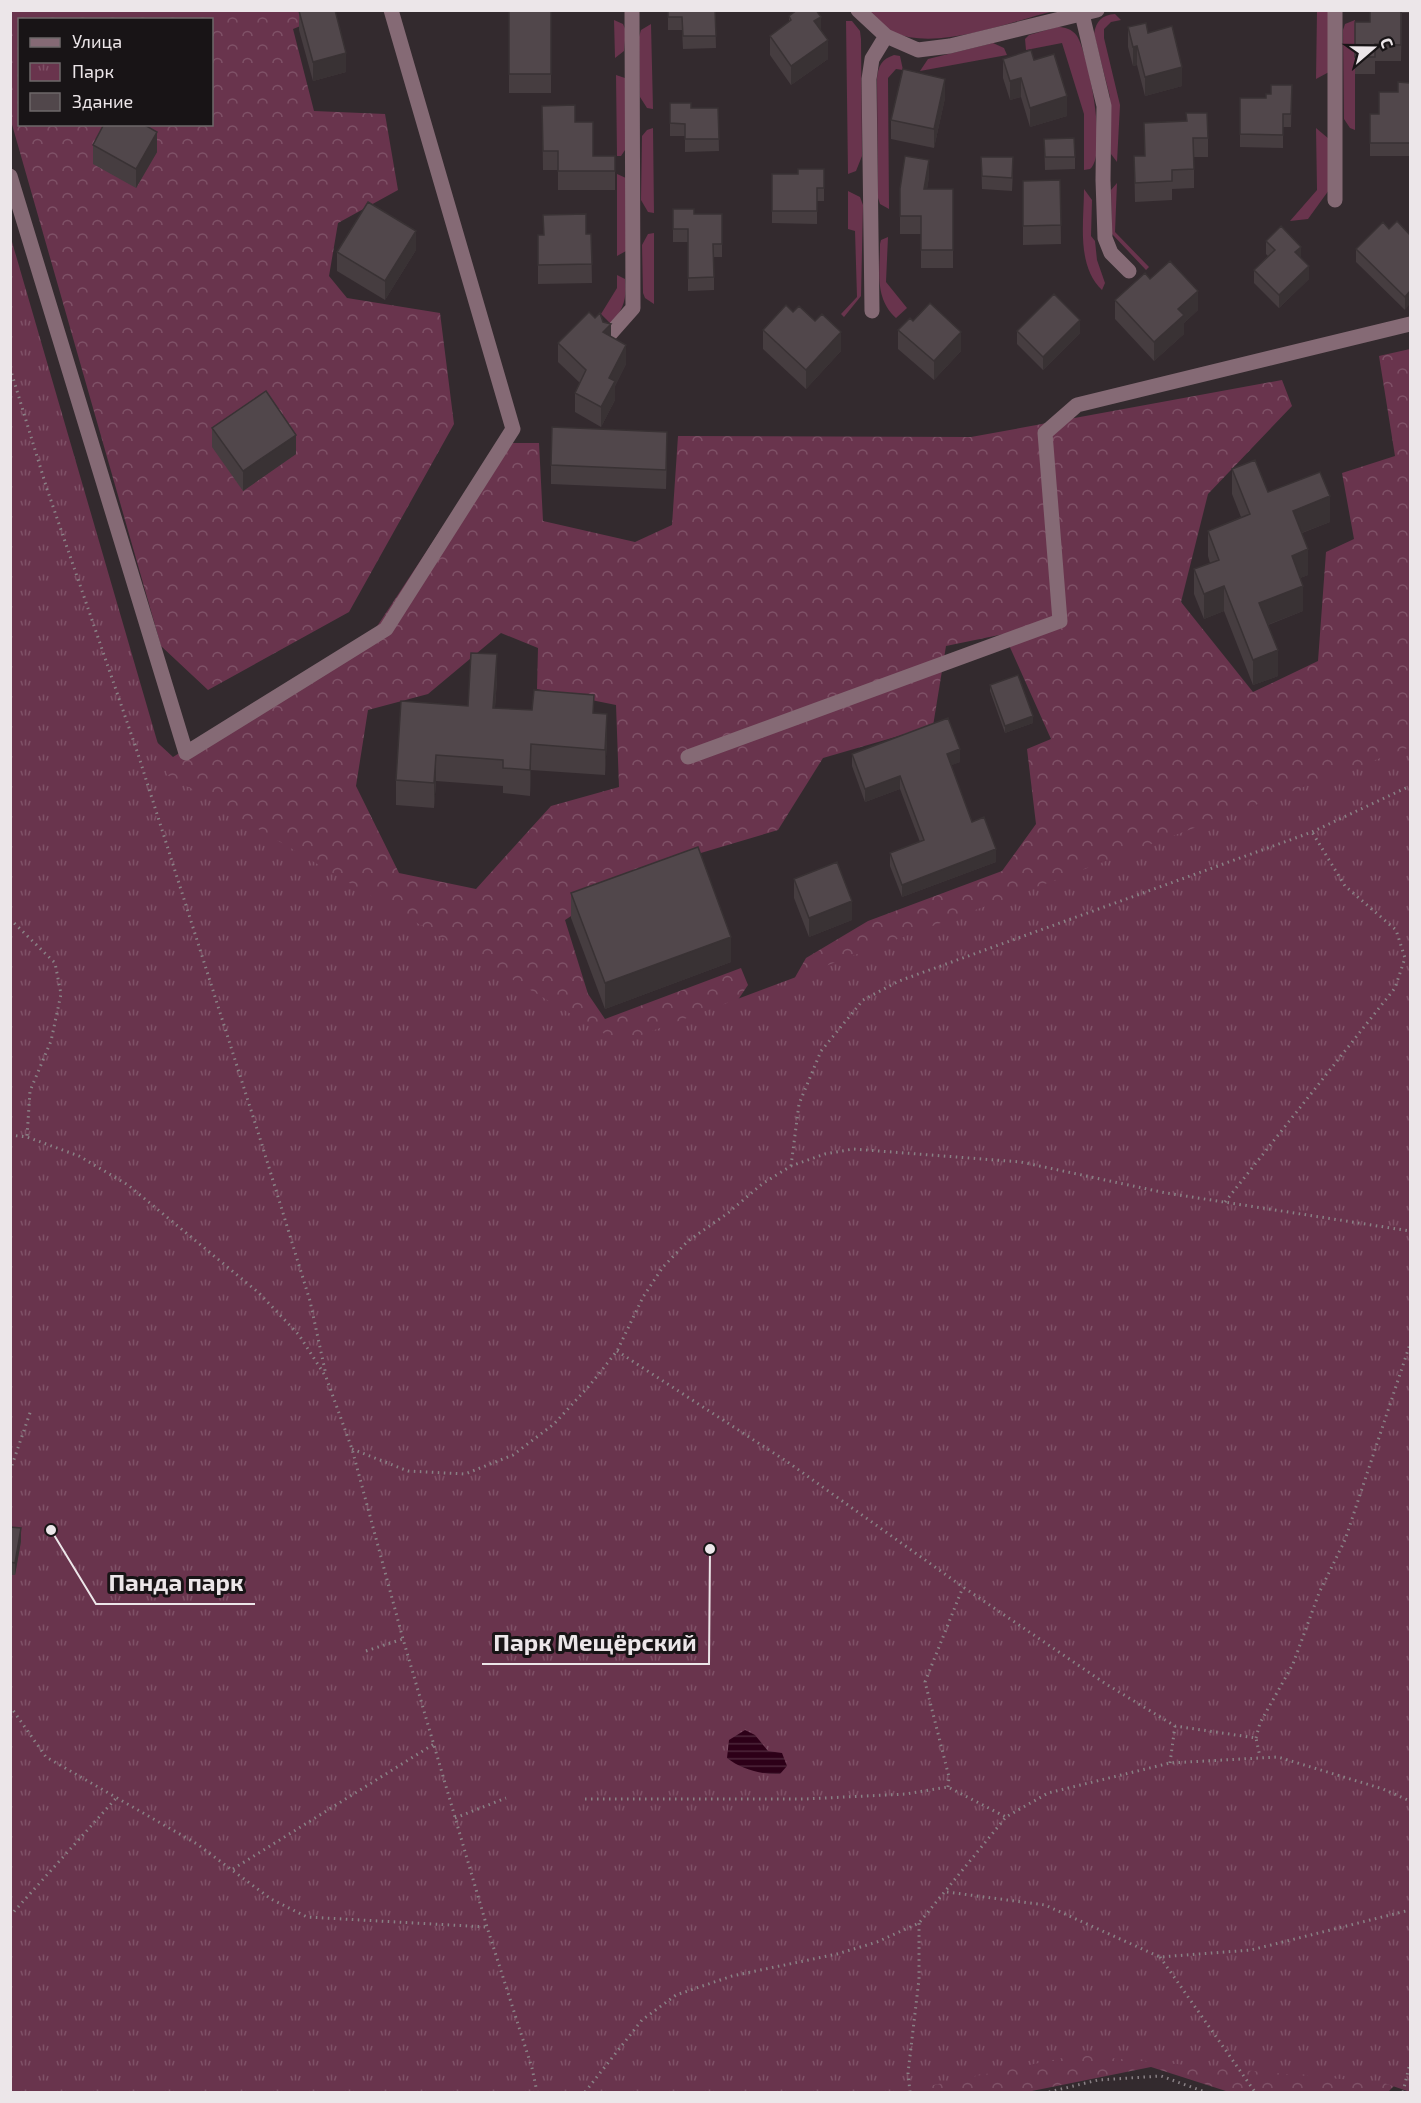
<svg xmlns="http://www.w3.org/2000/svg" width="1421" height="2103" font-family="'Exo 2',sans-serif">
<defs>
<pattern id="forest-crowns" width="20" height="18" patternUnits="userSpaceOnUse" patternTransform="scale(1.5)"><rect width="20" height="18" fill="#69344d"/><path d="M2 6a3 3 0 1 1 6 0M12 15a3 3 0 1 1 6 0" fill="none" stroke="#7f5167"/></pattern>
<pattern id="park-tufts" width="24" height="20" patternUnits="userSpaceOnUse" patternTransform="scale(1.5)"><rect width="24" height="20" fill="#69344d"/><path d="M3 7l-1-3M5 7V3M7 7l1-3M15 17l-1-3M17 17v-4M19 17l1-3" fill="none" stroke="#7f5167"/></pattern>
<pattern id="water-rules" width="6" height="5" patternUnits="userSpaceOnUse" patternTransform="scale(1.5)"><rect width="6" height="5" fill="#2d0018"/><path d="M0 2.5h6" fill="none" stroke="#4c253a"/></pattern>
</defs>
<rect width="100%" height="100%" fill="#332a2e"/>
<!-- grass -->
<path fill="#69344d" d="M869,11H1054C1009,22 936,52 893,32C884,27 876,17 869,11Z
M1317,11H1329V72L1316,79Z
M1115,14L1121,20L1111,22L1104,29V38L1120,105L1117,162L1111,154L1110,97L1094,34C1096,21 1102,15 1115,14Z
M614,20L623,24L626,31L624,51L615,58Z
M1355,20V130L1350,128L1344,119L1343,30L1345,24Z
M846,21H852L860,31L861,39L862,156L856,171L848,174Z
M651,24L653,109L647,108L640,97L639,37L641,30Z
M1057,27C1065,27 1072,29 1077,36C1089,55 1108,155 1090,169L1084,170V114L1062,43L1026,50L1025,39L1029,35Z
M993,43L1004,48L1007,55L920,71L928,59Z
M894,55L900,56L903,70L896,69L888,78L889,209L880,204L878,198L877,78C878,66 882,59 894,55Z
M616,75L625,78L627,83V147L621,156H617Z
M653,128L654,213L648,212L641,200L642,136L647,130Z
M1316,128L1329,139V190L1308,219L1290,221L1317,190Z
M617,174L626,178V251L617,256Z
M1117,183L1115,232L1149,267L1146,270L1112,234L1111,190Z
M1084,189L1092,200L1091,236L1095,241L1097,260L1105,283L1102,290C1076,265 1084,222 1084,189Z
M848,191L860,197L863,205L861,296L844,317L841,314L857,297L855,231L848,229Z
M654,233V304L645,298L643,293L642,245L648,234Z
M888,237L886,282L907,308L896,318C874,298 880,271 880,244L881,240Z
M617,275L625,279C627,299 624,308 611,324L601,314L617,288Z"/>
<!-- forest -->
<path fill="url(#forest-crowns)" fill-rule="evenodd" d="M10,11H338L293,29L314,111L385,114L398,190L338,223L329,276L347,298L440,313L454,424L349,612L208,690L161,646L11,121ZM20,20H212V124H20Z
M10,256L147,733L173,757L372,634L498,443H539L543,521L635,542L672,525L678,436L971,437L1282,380L1292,406L1208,494L1181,602L1253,692L1318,661L1326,552L1354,539L1342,473L1395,456L1379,356L1410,349V2089L1396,2084L1388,2092H1229L1151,2067L1027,2092H11ZM501,633L538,648L537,689L616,705L619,787L551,806L476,889L399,873L356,786L368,710L428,694ZM1004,634L1051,739L1027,749L1036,824L1002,871L868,921L806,958L764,1032L715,1034L748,985L741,968L605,1019L588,994L565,920L640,871L778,830L823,758L933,726L946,646Z"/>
<!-- park -->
<path fill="url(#park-tufts)" d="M10,235L167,775L620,1043L1410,747V2092L1384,2083L1077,2055L900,2092H11Z"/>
<!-- water -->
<path fill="url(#water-rules)" d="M745,1730L755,1735L768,1751L782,1753L787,1766L780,1774C762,1775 741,1769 727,1758L729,1740Z"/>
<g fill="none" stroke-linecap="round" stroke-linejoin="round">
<!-- path -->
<path stroke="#898185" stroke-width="3" stroke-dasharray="1.5 4.5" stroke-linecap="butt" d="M10,368L47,489L137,751L263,1148L310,1301L326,1375
M10,919L55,963L61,994L51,1041L30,1091L27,1137
M10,1135L27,1137L79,1156L128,1185L259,1293L299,1335L326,1377L352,1449L403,1639L487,1927L532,2068L537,2092
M791,1166L799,1104L821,1051L863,1000L899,981L1312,832L1410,786
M1225,1202L1395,988L1405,958L1396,930L1345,886L1312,832
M617,1351L789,1463L963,1587L1106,1684L1175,1726L1256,1738L1260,1757
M352,1449L408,1471L465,1474L513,1455L554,1424L590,1385L617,1351L643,1297L663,1267L688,1241L728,1213L762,1184L791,1166L825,1154L853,1149L1021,1162L1166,1193L1410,1231
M10,1471L31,1410
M366,1651L403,1639
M10,1706L46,1757L197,1844L271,1899L307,1917L487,1927
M1256,1738L1260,1723L1293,1664L1319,1593L1345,1540L1410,1344
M1170,1763L1175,1726
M948,1787L949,1777L925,1682L963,1587
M585,1799H805L906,1794L948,1787L1006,1817
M455,1818L506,1798
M233,1869L434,1744
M947,1892L1045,1905L1160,1957L1251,1950L1410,1910
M10,1916L118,1796
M1160,1957L1255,2092
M585,2092L642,2020L676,1995L732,1976L837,1954L877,1942L919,1923L1006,1817L1048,1793L1170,1763L1278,1757L1383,1789L1410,1801
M910,2092L908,2073L919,1979V1923
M1049,2092L1098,2080L1161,2076L1205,2092
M1403,2092L1410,2063"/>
<!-- minor -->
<path stroke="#856a75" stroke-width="15" d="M858,10L886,36L918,50L950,46L1097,10
M1082,14L1104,106L1103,180L1105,238L1111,253L1129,271
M10,176L186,753L386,629L513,429L391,10
M1335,200V10
M872,311L869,79L872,59L886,36
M610,334L633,308L632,10
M688,757L1060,621L1045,433L1077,405L1410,324"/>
</g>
<!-- wall -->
<path fill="#463d40" d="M509,10H551V93H509Z
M576,10H590V11L576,12Z
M668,10H715L716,48L683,49L682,30H668Z
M1370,10H1410V13H1402L1401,61H1375V74H1355V22H1370Z
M299,11L346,72L313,81L299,30Z
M789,16L821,30L828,59L791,85L770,55V36L789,22Z
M1128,27L1148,33L1182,86L1145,96L1137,65L1133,66L1128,47Z
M1003,59L1034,60L1067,116L1030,127L1021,97L1010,100L1003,78Z
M1410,83V156H1370V114H1379L1398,92Z
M1292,85L1291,127H1283V148L1240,147V98H1266L1271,94Z
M945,98L934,148L891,139V120Z
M670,103L691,108H718L719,151L685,152V136H670Z
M542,106L575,122L593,156H615V190H558V170H543Z
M1186,113L1208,138V157H1194V188L1172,189V200L1135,202L1134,156H1145L1144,123L1186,121Z
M1044,139L1075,157V169L1045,170Z
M93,145L157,152L136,188L93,164Z
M981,157L1013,170L1012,191L982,189Z
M824,169V201H817V224L772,223V174H798Z
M929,177L927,189H953V268H921V234H900V189Z
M1060,180L1061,244L1023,245V181Z
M673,209L694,214H722V257H714V290L688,291V242H673Z
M591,234L592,283L538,284V235Z
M1410,235L1405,310L1356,262V249Z
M1266,241L1301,258L1309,279L1279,308L1254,283V270L1268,256L1266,254Z
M416,250L385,300L337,271V252Z
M1150,279L1198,310L1184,323V334L1154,361L1115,319V300Z
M793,312L841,351L806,389L763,349V330Z
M595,318L603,322L626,364L615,386V400L601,427L575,412V393L580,383L558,362V343Z
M898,330L961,351L934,380L898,349Z
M1017,331L1080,333L1043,370L1017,344Z
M212,428L296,454L243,491L212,447Z
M667,451L666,489L551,484V465Z
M1232,469L1268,492L1330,522L1302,533L1308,575L1300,578L1303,611L1268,625L1278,676L1253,685L1224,611L1204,619L1194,594V569L1210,563L1208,556V531L1241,517L1232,494Z
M497,680L495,708L594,713L607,739L605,775L531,770L530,796L503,793V786L436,781L434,808L396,805V780L468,706Z
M990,685L1033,723L1005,733L990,691Z
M852,754L960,762L951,765L972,822L996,862L902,897L890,866V853L920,842L900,789L865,802L852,766Z
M794,879L852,920L809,937L794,898Z
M571,893L731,962L605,1009L571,918Z
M10,1527L21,1541L15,1575H10Z"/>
<!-- shaded-wall -->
<path fill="#393234" d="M821,17V36L814,21Z
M828,40V59L791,85V66Z
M1137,46V65L1133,66V47Z
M346,53V72L313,81V62Z
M1182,67V86L1145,96V77Z
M1021,78V97L1010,100V81Z
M945,79V98L934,148V129Z
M1067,96V116L1030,127V108Z
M157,132V152L136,188V169Z
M929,160V177L924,207V189Z
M416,231V250L385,300V281Z
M1301,247V259L1295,252Z
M1309,266V279L1279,308V295Z
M1198,291V310L1184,323V334L1154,361V342L1178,309Z
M1410,291V304L1405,310V297Z
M1080,320V333L1043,370V357Z
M611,324V343L603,332Z
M841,332V351L806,389V370Z
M961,332V351L934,380V361Z
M626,345V364L615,386V400L601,427V407L609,378Z
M296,435V454L243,491V471Z
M1330,496V522L1293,536V511Z
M1308,549V575L1292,581V556Z
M1224,586V611L1204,619V594Z
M1303,586V611L1259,628V603Z
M1278,650V676L1253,685V660Z
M497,654V680L493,733V708Z
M607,714V739L605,775V750Z
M1033,716V723L1005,733V726Z
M531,744V770L530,796V770Z
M960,749V762L947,767V754Z
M436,755V781L434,808V783Z
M900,776V789L865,802V789Z
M996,849V862L902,897V885Z
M852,901V920L809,937V918Z
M731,937V962L605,1009V983Z
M21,1528V1541L15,1575V1563Z"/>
<!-- building -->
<path fill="#51474b" stroke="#393234" stroke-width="1.5" d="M302,10H335L346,53L313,62L299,11Z
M509,10H551V74H509Z
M668,10H715L716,36H683L682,17H668Z
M797,10H816L821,17L814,21L828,40L791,66L770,36L791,20L789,16Z
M1370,10H1401V45L1375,44V57H1355V22H1370Z
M1146,23L1148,33L1172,26L1182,67L1145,77L1137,46L1133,47L1128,27Z
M1031,50L1034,60L1054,54L1067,96L1030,108L1021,78L1010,81L1003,59Z
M903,69L945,79L934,129L891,120Z
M1398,82L1410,83V143H1370V114H1379V92H1398Z
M1271,85H1292L1291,114H1283V135L1240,134V98H1266V94H1271Z
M670,103H691V108H718L719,139H685V124L670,123Z
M575,105V122H593V156H615V171H558V151H543L542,106Z
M1186,113H1207L1208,138H1193L1194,169L1172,170V181L1135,183L1134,156H1145L1144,123L1187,121Z
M104,124H143L157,132L136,169L93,145Z
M1074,138L1075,157H1045L1044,139Z
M905,156L929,160L924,189H953V250H921V216H900V189Z
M981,157H1013L1012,178L982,176Z
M798,169H824V188H817V211H772V174H798Z
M1060,180L1061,225L1023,226V181Z
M368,202L416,231L385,281L337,252Z
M673,209H694V214H722V244H713L714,277L688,278V229H673Z
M586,214V234H591L592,264L538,265V235H544L543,215Z
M1397,221L1410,235V291L1405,297L1356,249L1383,222L1389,229Z
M1281,226L1301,247L1295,252L1309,266L1279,295L1254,270L1275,250L1266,241Z
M1170,261L1198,291L1178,309L1184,315L1154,342L1115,300L1145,273L1150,279Z
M1054,294L1080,320L1043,357L1017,331Z
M930,303L961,332L934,361L898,330L910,318L913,321Z
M786,305L793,312L799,306L815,321L822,314L841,332L806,370L763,330Z
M589,312L595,318L600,313L603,322L611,324L603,332L626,345L609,378L615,381L601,407L575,393L586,370L558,343Z
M266,391L296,435L243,471L212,428Z
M552,427L667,432L666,470L551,465Z
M1255,460L1268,492L1320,472L1330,496L1293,511L1308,549L1292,556L1303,586L1259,603L1278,650L1253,660L1224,586L1204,594L1194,569L1219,560L1208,531L1250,514L1232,469Z
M471,653L497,654L493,708L532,710L534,690L594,695L593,713L607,714L605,750L531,744L530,770L503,768V760L436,755L434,783L396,780L401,701L468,706Z
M1018,675L1033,716L1005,726L990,685Z
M948,718L960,749L947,754L972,822L984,817L996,849L902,885L890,853L924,840L900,776L865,789L852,754Z
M698,847L731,937L605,983L571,893Z
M837,862L852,901L809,918L794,879Z
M10,1527L21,1528L15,1563L10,1562Z"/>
<!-- callouts -->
<path fill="none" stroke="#ece6e9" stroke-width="2" d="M51 1530L96 1604H255M710 1549L709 1664H482"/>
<g fill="#ece6e9" stroke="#181416" stroke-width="2">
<circle cx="51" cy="1530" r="6"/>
<circle cx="710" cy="1549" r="6"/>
</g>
<g font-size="24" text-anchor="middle" font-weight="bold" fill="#ece6e9" stroke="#181416" stroke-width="6" stroke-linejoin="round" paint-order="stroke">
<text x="176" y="1591">Панда парк</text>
<text x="595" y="1651">Парк Мещёрский</text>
</g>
<!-- border -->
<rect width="1421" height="2103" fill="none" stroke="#ece6e9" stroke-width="24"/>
<!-- legend -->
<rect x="18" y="18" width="195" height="108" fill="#181416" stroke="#6d686a" stroke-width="1.5"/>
<rect x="30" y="38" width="30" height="9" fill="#856a75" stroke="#6d686a" stroke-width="1.5"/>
<text x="72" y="48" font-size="18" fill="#ece6e9">Улица</text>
<rect x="30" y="63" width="30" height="18" fill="url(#park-tufts)" stroke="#6d686a" stroke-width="1.5"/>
<text x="72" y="78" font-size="18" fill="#ece6e9">Парк</text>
<rect x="30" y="93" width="30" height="18" fill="#51474b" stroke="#6d686a" stroke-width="1.5"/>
<text x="72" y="108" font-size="18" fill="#ece6e9">Здание</text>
<!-- north arrow -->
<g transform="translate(1373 48) rotate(70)" stroke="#181416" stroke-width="4.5" paint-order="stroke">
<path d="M0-4.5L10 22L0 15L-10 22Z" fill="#ece6e9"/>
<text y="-9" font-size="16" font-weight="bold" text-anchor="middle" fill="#ece6e9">С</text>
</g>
</svg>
